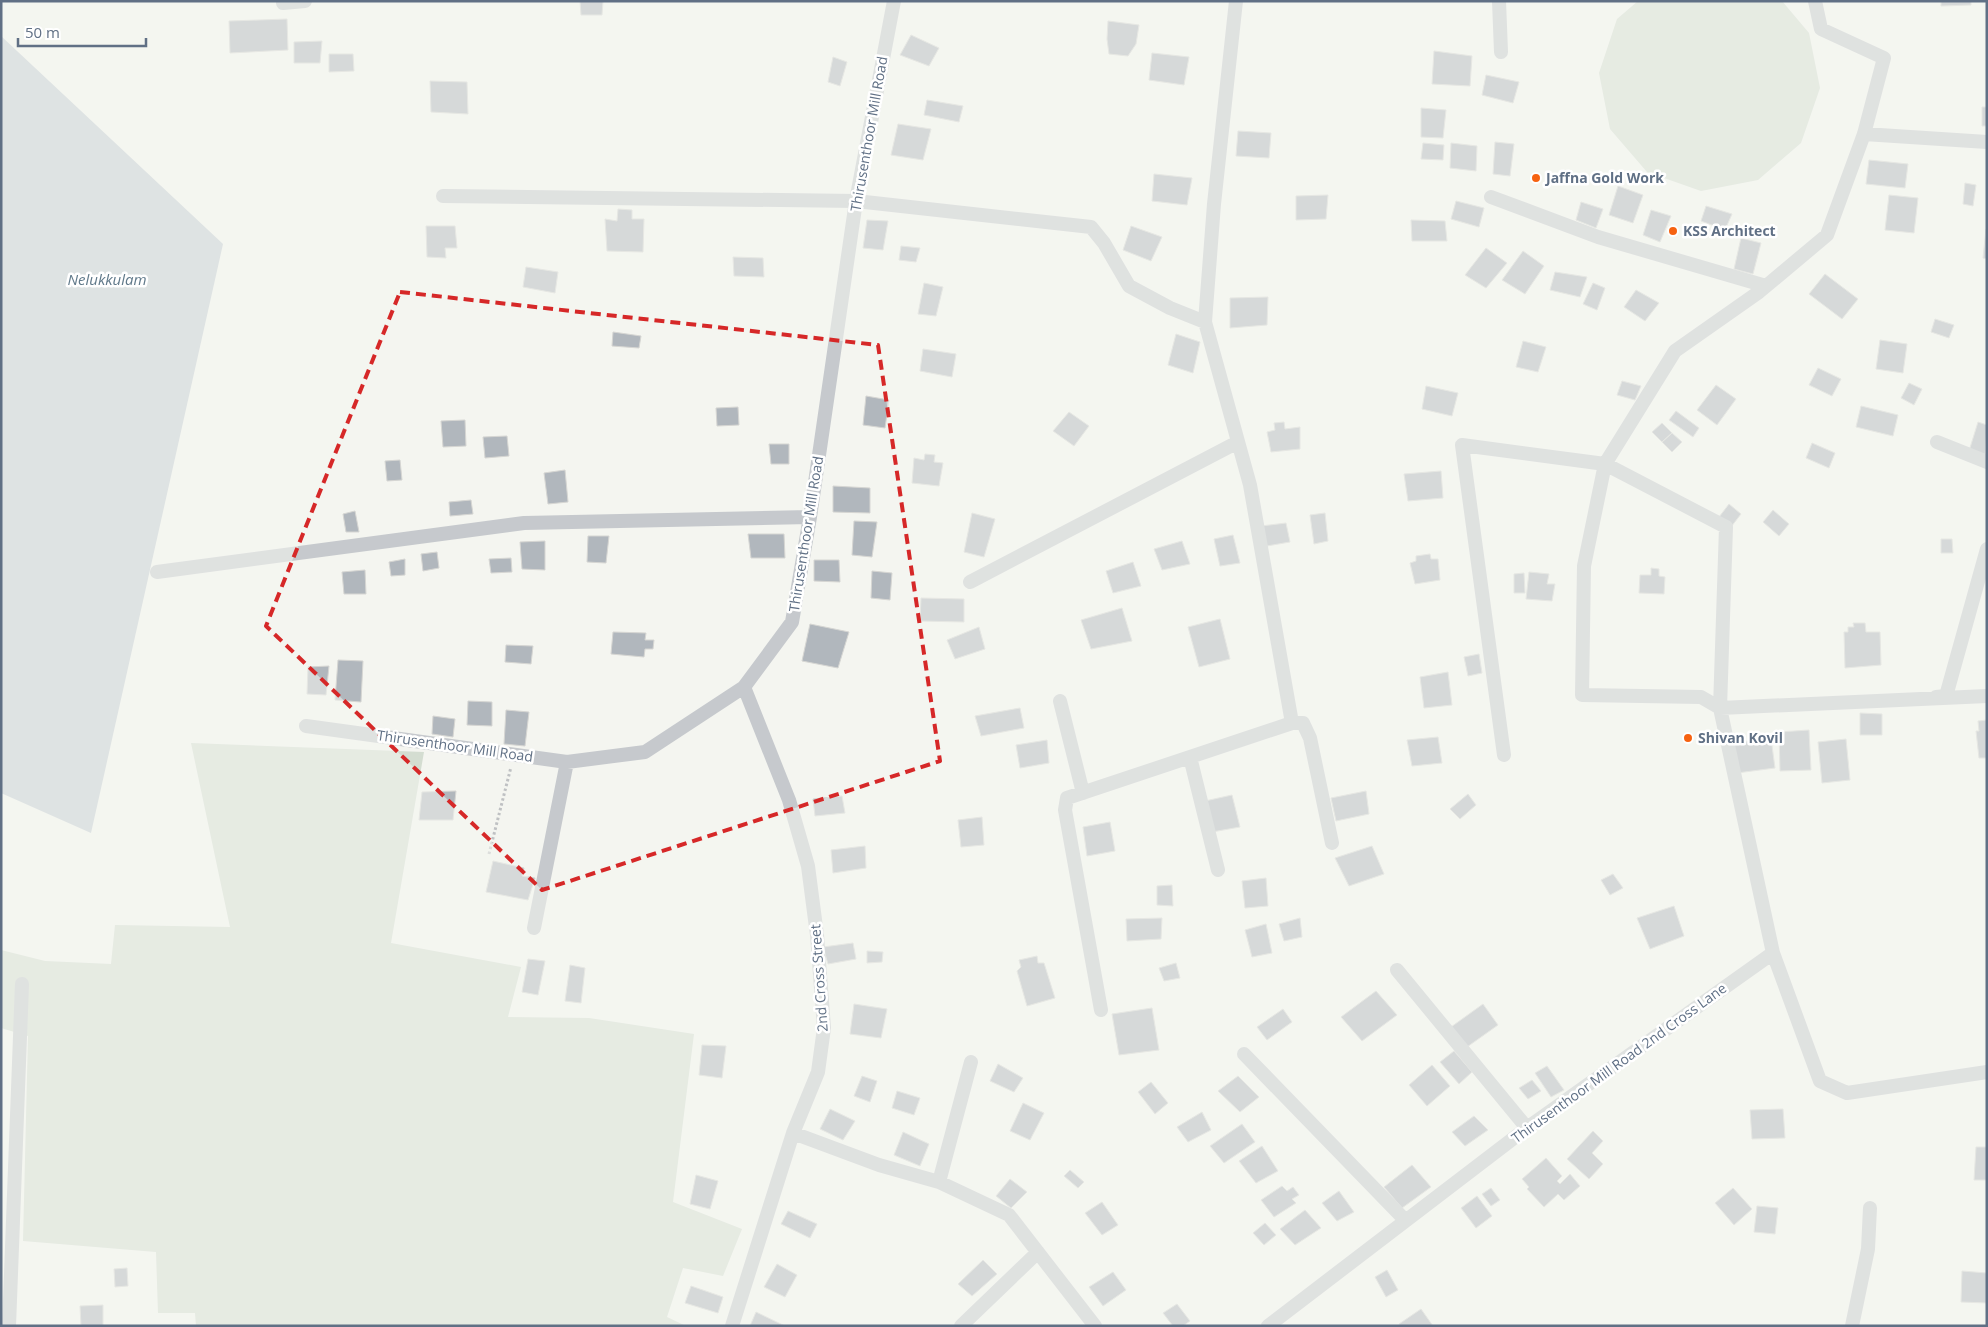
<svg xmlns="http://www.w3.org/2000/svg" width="1988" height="1327" font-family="'Open Sans',sans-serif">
<rect width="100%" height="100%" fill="#f4f5f0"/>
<!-- green -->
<path fill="#d4ddd1" d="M1638,1H1782L1809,33L1820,88L1801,143L1758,180L1701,191L1647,172L1610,129L1599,73L1617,19Z
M191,743L424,752L391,943L521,967L508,1017L589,1018L694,1034L673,1202L742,1229L723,1276L683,1268L667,1317L686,1326H196L195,1313H158L156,1252L23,1241L28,1036L1,1028V950L45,961L111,964L115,925L230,927Z"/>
<!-- water -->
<path fill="#c3ccd2" d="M1,36L223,244L91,833L1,793Z"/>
<!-- building -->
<path fill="#b1b7bd" stroke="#d6d6d3" d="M580,1H603L602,15H581Z
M1941,1H1971V5L1941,6Z
M287,19L288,50L230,53L229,21Z
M1108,21L1139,25L1136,44L1128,56L1109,54L1107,39Z
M911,35L939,48L929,66L900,55Z
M322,41L320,63H294V42Z
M1434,51L1472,56L1470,86L1432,84Z
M1152,53L1189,57L1184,85L1149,80Z
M329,54H353L354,71L329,72Z
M833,57L847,62L840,86L828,82Z
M1486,75L1519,82L1513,103L1482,95Z
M430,81L467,82L468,114L431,112Z
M927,100L963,106L959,122L924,115Z
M1982,107H1987V126H1982Z
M1421,108L1446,110L1443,138L1421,137Z
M898,124L931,129L923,160L891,155Z
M1238,131L1271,133L1269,158L1236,156Z
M1495,142L1514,144L1510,176L1493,174Z
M1423,143L1444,145L1443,160L1421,159Z
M1451,143L1477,146L1476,171L1450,168Z
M1869,160L1908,164L1905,188L1866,184Z
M1154,174L1192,178L1187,205L1152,201Z
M1965,183L1976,185L1973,206L1963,204Z
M1618,186L1643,195L1633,223L1609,215Z
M1328,195L1326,219L1296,220V196Z
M1889,195L1918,198L1914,233L1885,230Z
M1456,201L1484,208L1479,227L1451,219Z
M1581,202L1603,209L1596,228L1576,220Z
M1706,206L1732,214L1725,230L1701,221Z
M618,209L632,210V219H644L643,252L607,251L605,219L617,221Z
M1651,210L1671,216L1660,242L1643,235Z
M867,220L888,221L883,250L863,248Z
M1411,220L1445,221L1447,241H1412Z
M426,226H455L457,248H445L446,258L427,257Z
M1131,226L1162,237L1151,261L1123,250Z
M1986,229H1987V259L1983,258Z
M1741,238L1761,243L1753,274L1734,269Z
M901,246L920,248L916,262L899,260Z
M1486,248L1507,263L1486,288L1465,275Z
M1523,251L1544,266L1525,294L1502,280Z
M733,257L763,258L764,277L734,276Z
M526,267L558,272L555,293L523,287Z
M1555,272L1587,277L1580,297L1550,290Z
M1825,274L1858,299L1842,319L1809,294Z
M924,283L943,287L936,316L918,314Z
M1593,283L1605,288L1597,310L1583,304Z
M1636,290L1659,303L1645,321L1624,307Z
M1268,297L1267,325L1230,328V298Z
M1935,319L1954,325L1949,338L1931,332Z
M613,332L641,336L639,348L612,346Z
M1176,334L1200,342L1193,373L1168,365Z
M1880,340L1907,344L1903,373L1876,369Z
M1523,341L1546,347L1538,372L1516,367Z
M923,349L956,354L952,377L920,371Z
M1818,368L1841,379L1832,396L1809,385Z
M1622,381L1641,386L1635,400L1617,395Z
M1909,383L1922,389L1914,405L1901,398Z
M1716,385L1736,399L1717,425L1697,410Z
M1426,386L1458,393L1452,416L1422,409Z
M866,396L889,400L885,428L863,425Z
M1861,406L1898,415L1893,436L1856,427Z
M738,407L739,425L717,426L716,408Z
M1676,411L1699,428L1693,437L1669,420Z
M1069,412L1089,426L1074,446L1053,431Z
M465,420L466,446L443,447L441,421Z
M1284,422L1285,429L1300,427V449L1271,452L1267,432L1275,430L1274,423Z
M1978,422L1987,425L1985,457L1969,451Z
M1662,423L1672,433L1662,442L1652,432Z
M1672,433L1682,442L1672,452L1662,442Z
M507,436L509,456L485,458L483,437Z
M1812,443L1835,453L1829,468L1806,458Z
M769,444H789V464H771Z
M925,454L935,455L934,462L943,463L939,486L912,483L914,458L924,460Z
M400,460L402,480L387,481L385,461Z
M565,470L568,502L548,504L544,473Z
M1441,471L1443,498L1408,501L1404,474Z
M833,486L870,488V513L833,512Z
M471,500L473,514L450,516L449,502Z
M1729,504L1741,514L1731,527L1719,517Z
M1773,510L1789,524L1779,536L1763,522Z
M355,511L359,532H346L343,514Z
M972,513L995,519L984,557L964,552Z
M1325,513L1328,541L1314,544L1310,515Z
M854,521L877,522L872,557L852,555Z
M1286,523L1290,542L1267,546L1261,526Z
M748,534H784L785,558H751Z
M1233,535L1240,563L1220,566L1214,539Z
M588,536H609L606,563L587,562Z
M1941,539H1952L1953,553H1941Z
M545,541V570L522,569L520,542Z
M1182,541L1190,564L1162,570L1154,549Z
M437,552L439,568L423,571L421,554Z
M1430,554L1431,559H1438L1440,580L1415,584L1410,563L1416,561V556Z
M511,558L512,572L491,573L489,559Z
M405,559V575L391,576L389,562Z
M814,560H839L840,582L814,581Z
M1133,562L1141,586L1113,593L1106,571Z
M1651,568L1659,569V576L1665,577L1664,594L1639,593L1640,575H1651Z
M365,570L366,594H344L342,572Z
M872,571L892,573L890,600L871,598Z
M1529,572L1549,574L1547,584H1555L1552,601L1526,599Z
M1524,573L1525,593H1514V574Z
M921,598L964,599V622L920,621Z
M1122,608L1132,641L1091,649L1081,620Z
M1220,619L1230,659L1199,667L1188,627Z
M1853,623H1865L1866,632H1880L1881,665L1845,668L1844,632H1848V627H1854Z
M810,624L849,632L838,668L802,661Z
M979,627L985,649L955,659L947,640Z
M613,632L646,633L645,640H654L653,649H645L644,657L611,654Z
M506,645L533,646L531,664L505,662Z
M1479,654L1482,673L1468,676L1464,657Z
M338,660L363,661L361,702L335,700Z
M329,666L326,695L307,694L308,667Z
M1448,672L1452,705L1424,708L1420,677Z
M468,701L492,702V726L467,725Z
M1020,708L1024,728L981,736L975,716Z
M506,710L529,712L525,746L504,744Z
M1860,713L1882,714V735H1860Z
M433,716L455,719L453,737L432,734Z
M1987,720V758H1979L1976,731H1979L1978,721Z
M1809,730L1811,770L1780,771L1779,732Z
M1438,737L1442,763L1412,766L1407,740Z
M1771,738L1775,768L1737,773L1733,743Z
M1846,739L1850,780L1822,783L1818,742Z
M1047,740L1049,763L1020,768L1016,745Z
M456,791L453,820H419L422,792Z
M1366,791L1369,814L1336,821L1331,798Z
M1468,794L1476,805L1460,819L1450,809Z
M1232,795L1240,827L1212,832L1205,801Z
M842,796L845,813L815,816L813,799Z
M982,817L984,845L961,847L958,820Z
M1110,822L1115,851L1087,856L1083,827Z
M865,846L866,868L833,873L831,850Z
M1372,846L1384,874L1349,886L1335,858Z
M493,861L524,868L522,876L535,878L528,900L486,892Z
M1613,874L1623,888L1610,895L1601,880Z
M1266,878L1268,906L1245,908L1242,881Z
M1172,885L1173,906L1157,905V886Z
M1674,906L1684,936L1650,949L1637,918Z
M1162,918L1161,939L1127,941L1126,919Z
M1300,918L1302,937L1284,941L1279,924Z
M1266,924L1272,953L1252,957L1245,930Z
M853,943L856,959L828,964L823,947Z
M867,951L883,952L882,962L867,963Z
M1037,956L1038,963H1044L1055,998L1027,1006L1017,971L1021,967L1019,960Z
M528,959L545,961L538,995L522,992Z
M1176,963L1180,978L1164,981L1159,968Z
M570,965L585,968L581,1003L565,1001Z
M1376,991L1397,1015L1362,1041L1341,1017Z
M854,1004L887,1009L881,1038L850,1034Z
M1483,1004L1498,1025L1467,1047L1451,1027Z
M1152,1008L1159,1050L1119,1055L1112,1014Z
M1283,1009L1292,1022L1267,1040L1257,1027Z
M702,1045L726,1046L722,1078L699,1075Z
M1454,1051L1472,1072L1459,1084L1440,1062Z
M998,1064L1023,1078L1014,1092L990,1081Z
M1432,1065L1450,1086L1427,1106L1409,1085Z
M1547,1066L1564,1090L1551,1097L1535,1073Z
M862,1076L877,1081L870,1102L854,1096Z
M1238,1076L1259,1097L1240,1112L1218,1091Z
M1532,1080L1541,1091L1528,1099L1519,1088Z
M1151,1082L1168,1103L1155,1114L1138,1092Z
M897,1091L920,1098L914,1115L892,1108Z
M1023,1103L1044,1113L1030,1140L1010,1131Z
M830,1109L855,1121L843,1140L820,1129Z
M1783,1109L1785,1138L1752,1139L1750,1110Z
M1202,1112L1211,1130L1188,1142L1177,1127Z
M1474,1116L1488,1130L1465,1146L1452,1132Z
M1242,1124L1255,1142L1224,1163L1210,1146Z
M1593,1131L1603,1141L1592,1153L1603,1164L1589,1179L1567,1159Z
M903,1132L929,1144L920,1166L894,1155Z
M1262,1146L1278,1171L1256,1183L1239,1161Z
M1976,1147H1987V1180H1974Z
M1546,1158L1562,1176L1557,1181L1560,1184L1570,1174L1580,1186L1564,1200L1558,1194L1544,1207L1527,1189L1529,1187L1522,1179Z
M1412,1165L1431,1187L1402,1208L1384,1187Z
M1070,1170L1084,1182L1078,1188L1064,1176Z
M696,1175L718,1181L710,1209L690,1204Z
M1010,1179L1027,1192L1011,1208L996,1196Z
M1282,1186L1287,1191L1293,1187L1299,1195L1292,1199L1296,1203L1274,1217L1261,1200Z
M1491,1188L1500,1200L1491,1206L1482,1194Z
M1733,1188L1752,1209L1734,1225L1715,1203Z
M1339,1191L1354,1212L1337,1221L1322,1203Z
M1477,1196L1492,1216L1476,1228L1461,1208Z
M1102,1202L1118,1225L1102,1235L1085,1213Z
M1757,1206L1778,1208L1775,1234L1754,1232Z
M1305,1210L1321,1228L1295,1245L1280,1229Z
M788,1211L817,1224L810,1238L781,1224Z
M1265,1223L1276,1235L1264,1245L1253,1233Z
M983,1260L997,1274L972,1296L958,1284Z
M777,1264L797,1275L785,1297L764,1287Z
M127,1268L128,1286L115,1287L114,1269Z
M1387,1270L1398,1290L1386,1297L1375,1277Z
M1962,1271L1987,1273V1303L1961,1302Z
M1113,1272L1126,1290L1103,1306L1089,1287Z
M691,1286L723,1297L718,1313L685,1303Z
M1177,1304L1190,1321L1183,1326H1173L1163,1313Z
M103,1305V1326H81L80,1306Z
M1421,1309L1433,1326H1400L1399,1324Z
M756,1312L785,1326H750Z"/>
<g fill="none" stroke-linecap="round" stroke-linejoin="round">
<!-- path -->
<path stroke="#bfc1c3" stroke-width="3" stroke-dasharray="2.5 2.5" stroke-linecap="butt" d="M489,854L511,767"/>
<!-- street -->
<path stroke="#c6c9cd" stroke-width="14" d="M1499,1L1501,52
M1815,1L1821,29L1884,58L1864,134L1827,235L1759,292L1675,351L1605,464L1726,527L1720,708L1987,696
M283,3L305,1
M1864,134L1987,142
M443,196L856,201L1091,227L1104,243L1129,286L1170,308L1205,322L1214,204L1236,1
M1491,197L1598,237L1766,286
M1937,442L1987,462
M157,572L524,523L810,517
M970,582L1238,442
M1936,697L1946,696L1987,549
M1060,701L1083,793
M1292,723H1303L1310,738L1332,843
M306,726L567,762L645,752L744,687L792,622L810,517L856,201L894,1
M1190,757L1218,870
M534,928L567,762
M1773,953L1820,1081L1847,1093L1987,1072
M1397,970L1527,1128
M1101,1010L1065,810L1067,798L1292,723L1250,485L1205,322
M1244,1054L1405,1220
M793,1133L879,1165L939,1182L1009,1215L1095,1326
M939,1182L971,1062
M9,1326L22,984
M732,1326L793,1133L818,1072L824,1028L817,935L808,866L789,800L744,687
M961,1326L1038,1252
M1268,1326L1527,1128L1773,953L1720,708L1701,697L1582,695L1584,566L1605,464L1462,445L1504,755
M1852,1326L1868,1249L1870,1208"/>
</g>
<!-- marked area -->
<path d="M0 0H1988V1327H0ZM400,292L878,345L940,761L542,890L266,626Z" fill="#f4f5f0" fill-opacity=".55" fill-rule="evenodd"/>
<path fill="none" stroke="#d62828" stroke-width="4" stroke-dasharray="10 6" stroke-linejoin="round" d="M400,292L878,345L940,761L542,890L266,626Z"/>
<!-- markers -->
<g fill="#f66210" stroke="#fff" stroke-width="2">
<circle cx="1536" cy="178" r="5"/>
<circle cx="1673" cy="231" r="5"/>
<circle cx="1688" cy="738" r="5"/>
</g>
<g text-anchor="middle" stroke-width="5" stroke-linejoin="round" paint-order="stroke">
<!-- street labels -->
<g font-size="14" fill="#607085" stroke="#fff">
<text transform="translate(869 134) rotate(-80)" y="5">Thirusenthoor Mill Road</text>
<text transform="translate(806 534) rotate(-81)" y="5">Thirusenthoor Mill Road</text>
<text transform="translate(455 746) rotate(8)" y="5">Thirusenthoor Mill Road</text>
<text transform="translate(819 978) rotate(-94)" y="5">2nd Cross Street</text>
<text transform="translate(1619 1063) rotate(-36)" y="5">Thirusenthoor Mill Road 2nd Cross Lane</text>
</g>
<!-- poi labels -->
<g font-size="14" font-weight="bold" fill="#607085" stroke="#fff" text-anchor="start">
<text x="1546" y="183">Jaffna Gold Work</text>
<text x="1683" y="236">KSS Architect</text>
<text x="1698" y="743">Shivan Kovil</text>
</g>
<!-- water labels -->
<g font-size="15" font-style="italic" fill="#60798a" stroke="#fff">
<text x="107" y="285">Nelukkulam</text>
</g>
</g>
<!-- border -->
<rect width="1988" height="1327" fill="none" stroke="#607085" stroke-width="5"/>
<!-- scale -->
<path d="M18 38v8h128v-8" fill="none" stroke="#607085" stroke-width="2.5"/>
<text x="25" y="38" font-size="15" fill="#607085" stroke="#ffffff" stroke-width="4" paint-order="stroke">50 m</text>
</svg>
